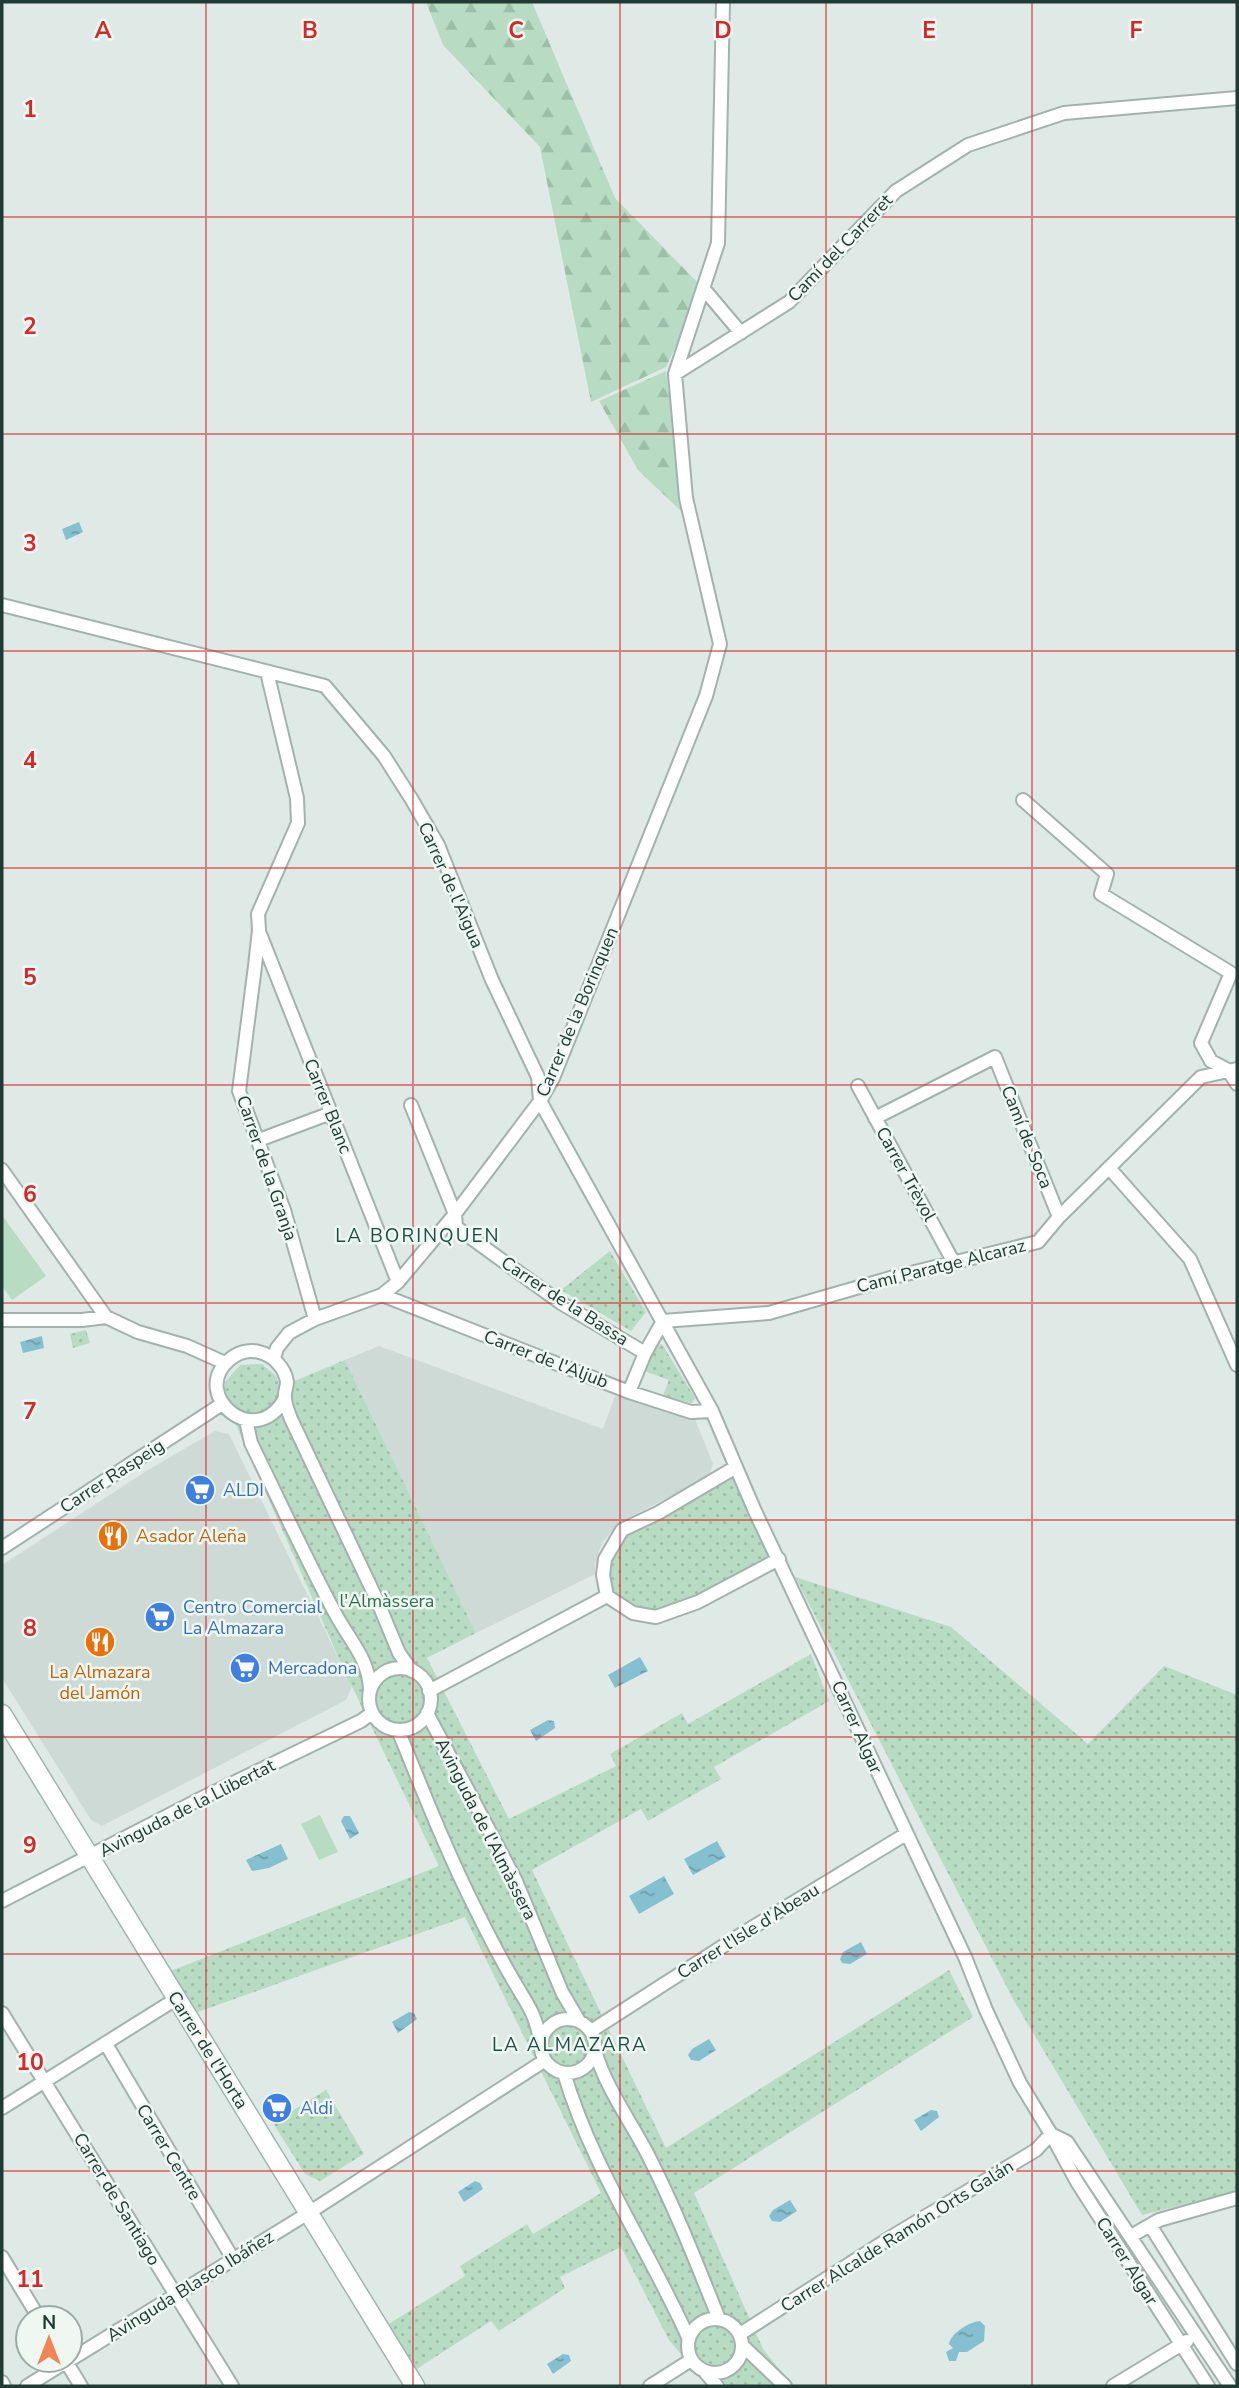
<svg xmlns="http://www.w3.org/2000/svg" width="1239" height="2388" font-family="'Nunito Sans',sans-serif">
<defs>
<pattern id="green-dots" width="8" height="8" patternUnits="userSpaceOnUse" patternTransform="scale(1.75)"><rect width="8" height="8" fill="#b7dcc3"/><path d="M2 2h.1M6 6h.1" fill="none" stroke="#9dbea8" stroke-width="1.8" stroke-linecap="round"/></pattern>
<pattern id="forest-firs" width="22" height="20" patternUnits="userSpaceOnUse" patternTransform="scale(1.75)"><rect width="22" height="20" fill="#b7dcc3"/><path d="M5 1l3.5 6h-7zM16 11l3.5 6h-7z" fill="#9dbea8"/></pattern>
<pattern id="water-ripples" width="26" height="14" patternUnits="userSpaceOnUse" patternTransform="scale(1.75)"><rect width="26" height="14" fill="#85c0d0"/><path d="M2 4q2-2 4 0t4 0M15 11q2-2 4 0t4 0" fill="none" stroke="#6c9daa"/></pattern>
</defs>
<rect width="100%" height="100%" fill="#dfeae6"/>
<!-- built -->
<path fill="#cddad5" d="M379,1346L603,1429L615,1396L695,1419L713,1464L709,1476L619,1523L602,1543L595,1563V1574L476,1633L345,1360Z
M215,1431L229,1434L352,1686L346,1700L102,1826L91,1820L2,1678V1565L148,1470Z"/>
<!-- green -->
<path fill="url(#green-dots)" d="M610,1251L646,1312L631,1331L561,1290Z
M86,1330L90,1343L73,1348L70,1334Z
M662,1344L695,1398L692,1403L663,1396L669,1380L644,1371L654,1346Z
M345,1360L476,1633L427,1658L509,1819L616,1766L610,1754L682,1713L688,1724L811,1654L829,1701L714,1767L721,1779L648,1821L641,1809L532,1870L666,2148L949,1970L973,2017L694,2193L763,2349L793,2386H708L669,2340L621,2247L560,2277L565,2288L499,2331L491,2321L415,2370L387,2325L465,2276L460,2266L527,2224L533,2234L601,2193L465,1917L195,2013L168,1972L439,1866L344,1670L225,1400V1382L240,1365L262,1364L276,1376L280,1387Z
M736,1467L779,1559L656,1617L607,1596L605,1559L622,1530Z
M795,1577L951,1627L1088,1744L1164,1666L1237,1695V2191L1142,2215L1014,2001Z
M326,2090L364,2154L320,2181L305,2174L273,2123Z"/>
<!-- forest -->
<path fill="url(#forest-firs)" d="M426,2H532L615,198L703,288L666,367L591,402L540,147L443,45Z
M666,371L684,514L638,470L599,401Z"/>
<!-- pitch -->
<path fill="#b7dcc3" d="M2,1215L46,1276L12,1300L2,1286Z
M320,1815L338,1852L319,1860L301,1824Z"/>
<!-- water -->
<path fill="url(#water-ripples)" d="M79,522L83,532L66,540L62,529Z
M42,1336L44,1348L23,1353L20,1342Z
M640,1657L648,1671L615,1688L608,1675Z
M548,1720L554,1721L555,1728L536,1741L530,1730Z
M344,1816H350L359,1833L350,1839L341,1821Z
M717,1841L726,1857L693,1875L684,1859Z
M281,1844L288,1859L269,1868L252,1871L246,1860Z
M664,1876L674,1894L639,1914L629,1896Z
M861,1942L867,1954L850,1964L842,1963L840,1959L843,1952Z
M409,2012L414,2013L417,2019L398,2033L392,2022Z
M709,2039L716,2050L699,2061L691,2060L688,2055L692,2049Z
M931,2110L937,2111L939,2117L921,2131L914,2120Z
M475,2181L480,2183L483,2189L464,2202L458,2192Z
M790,2200L797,2211L780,2222L772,2221L769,2216L773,2210Z
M980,2321L985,2326L984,2341L967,2352H959L956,2361H949L946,2352L953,2348L949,2344C951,2333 969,2322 980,2321Z
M563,2354L569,2355L571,2361L553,2374L547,2364Z"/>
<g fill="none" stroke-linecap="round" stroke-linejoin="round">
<!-- street casing -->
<g stroke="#a2b2ad" stroke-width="16">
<path id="street" d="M703,288L741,333
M675,374L718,243L723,2
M2,605L325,686L384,756L412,800L438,845L492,980L538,1077L540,1101L712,1411L754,1509L965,1957L986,2010L1020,2083L1051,2134L1067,2142L1230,2386
M267,672L297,798L298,823L258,914L259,930L255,966L239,1091L284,1210L315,1319
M1023,800L1107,874L1101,894L1231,973L1201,1043L1211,1061L1228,1070L1237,1084
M260,934L398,1282
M858,1086L954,1263
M411,1105L455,1214L456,1227L561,1303L645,1353
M875,1118L995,1057L1059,1217
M259,1140L331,1113
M1110,1169L1190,1259L1237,1365
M2,1170L106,1317
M382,1295L629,1392L691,1412L712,1411
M2,1320H82L106,1317L138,1332L187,1346L225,1363
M663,1321L769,1313L894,1277L1038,1242L1059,1217L1201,1077L1237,1069
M274,1358L277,1348L289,1333L315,1319L382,1295L398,1282L455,1214L540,1101L553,1078L706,696L720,644L686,498L675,374L789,302L896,191L968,145L1064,113L1237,98
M629,1392L645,1353L663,1321
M285,1398C256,1452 189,1395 229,1360C237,1353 248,1349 259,1352C273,1355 285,1368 287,1382C287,1387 284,1393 285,1398C285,1405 289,1413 291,1419L377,1600L399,1653L412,1671
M246,1420L251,1443C279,1500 305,1557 335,1613C349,1640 369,1658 370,1690
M736,1467L658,1513L622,1530L605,1559L603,1575L607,1596L633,1613L656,1617L698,1602L779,1559
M2,1548L222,1404
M369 1699a31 31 0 1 1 62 0a31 31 0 1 1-62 0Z
M429,1691L607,1596
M427,1713L516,1881L562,1992L579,2021
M398,1730C423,1791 447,1853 477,1912C488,1934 499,1956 512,1978C526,2003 535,2011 540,2040
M2,1901L198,1800L361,1721L372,1713
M2,2013L232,2386
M541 2046a27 27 0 1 1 54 0a27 27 0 1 1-54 0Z
M591,2031L745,1932L906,1834
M106,2044L233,2259
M595,2050C605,2087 630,2120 648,2155C675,2208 697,2264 719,2319
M564,2073C592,2168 648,2248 688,2337
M2,2108L176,1999
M1150,2225L1237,2364
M1131,2236L1159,2220L1237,2198
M2,2257L39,2318
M688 2346a27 27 0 1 1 54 0a27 27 0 1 1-54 0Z
M740,2334L893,2236L1036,2150L1051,2134L1077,2182L1208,2386
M742,2345L785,2386
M65,2360L81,2386
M70,2360L310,2212L544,2061
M705,2372L717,2386
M2,2382L4,2386
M27,2386L69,2360
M650,2386L691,2360
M1113,2386L1187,2341"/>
</g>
<!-- secondary casing -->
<g stroke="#9eb6af" stroke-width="21">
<path id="secondary" d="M2,1714L415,2386"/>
</g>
<!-- street -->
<use href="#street" stroke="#fff" stroke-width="12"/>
<!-- secondary -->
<use href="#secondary" stroke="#fff" stroke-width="18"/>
</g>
<!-- grid -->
<path fill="none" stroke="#d62828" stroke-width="2" stroke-opacity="0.55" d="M206,2V2386M413,2V2386M620,2V2386M826,2V2386M1032,2V2386M2,217H1237M2,434H1237M2,651H1237M2,868H1237M2,1085H1237M2,1303H1237M2,1520H1237M2,1737H1237M2,1954H1237M2,2171H1237"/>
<!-- icons -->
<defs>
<g id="supermarket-disc" transform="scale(1.575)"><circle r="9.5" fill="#3f7fe0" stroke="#eff7f3"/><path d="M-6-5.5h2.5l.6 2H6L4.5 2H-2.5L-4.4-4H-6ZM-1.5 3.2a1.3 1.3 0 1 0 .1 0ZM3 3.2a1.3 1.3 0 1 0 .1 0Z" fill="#fff"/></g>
<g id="restaurant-disc" transform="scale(1.575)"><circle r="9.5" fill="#e8710a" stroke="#eff7f3"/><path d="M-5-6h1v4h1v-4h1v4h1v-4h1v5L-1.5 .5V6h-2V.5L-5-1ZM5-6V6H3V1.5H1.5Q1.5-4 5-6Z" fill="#fff"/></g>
</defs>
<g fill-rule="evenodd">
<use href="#supermarket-disc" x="200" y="1490"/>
<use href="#restaurant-disc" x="113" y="1536"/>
<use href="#supermarket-disc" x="160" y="1617"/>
<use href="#restaurant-disc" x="100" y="1642"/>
<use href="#supermarket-disc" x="245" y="1668"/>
<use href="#supermarket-disc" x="277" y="2108"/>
</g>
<g text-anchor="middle" stroke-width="5" stroke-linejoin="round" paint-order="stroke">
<!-- street labels -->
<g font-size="18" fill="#203a34" stroke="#eff7f3">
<text transform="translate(840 248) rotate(-46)" y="6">Camí del Carreret</text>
<text transform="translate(451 885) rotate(66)" y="6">Carrer de l'Aigua</text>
<text transform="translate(577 1012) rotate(-67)" y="6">Carrer de la Borinquen</text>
<text transform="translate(328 1106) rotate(68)" y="6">Carrer Blanc</text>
<text transform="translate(1027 1137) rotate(68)" y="6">Camí de Soca</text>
<text transform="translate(267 1168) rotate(71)" y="6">Carrer de la Granja</text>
<text transform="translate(906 1174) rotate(61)" y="6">Carrer Trèvol</text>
<text transform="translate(941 1266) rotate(-14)" y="6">Camí Paratge Alcaraz</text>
<text transform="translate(565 1301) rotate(33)" y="6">Carrer de la Bassa</text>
<text transform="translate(546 1359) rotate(21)" y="6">Carrer de l'Aljub</text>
<text transform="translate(112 1476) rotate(-33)" y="6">Carrer Raspeig</text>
<text transform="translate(857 1727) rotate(66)" y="6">Carrer Algar</text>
<text transform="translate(187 1808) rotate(-27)" y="6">Avinguda de la Llibertat</text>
<text transform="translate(486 1829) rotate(63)" y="6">Avinguda de l'Almàssera</text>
<text transform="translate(748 1931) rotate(-32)" y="6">Carrer l'Isle d'Abeau</text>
<text transform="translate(208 2050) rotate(58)" y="6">Carrer de l'Horta</text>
<text transform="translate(169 2152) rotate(59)" y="6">Carrer Centre</text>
<text transform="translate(117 2199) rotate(59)" y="6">Carrer de Santiago</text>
<text transform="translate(897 2236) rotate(-32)" y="6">Carrer Alcalde Ramón Orts Galán</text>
<text transform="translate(1127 2261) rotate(58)" y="6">Carrer Algar</text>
<text transform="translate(190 2286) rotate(-32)" y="6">Avinguda Blasco Ibáñez</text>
</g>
<!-- shop labels -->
<g font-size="18" fill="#366cbe" stroke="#eff7f3" text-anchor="start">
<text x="223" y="1496">ALDI</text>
<text x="183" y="1613">Centro Comercial<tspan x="183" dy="21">La Almazara</tspan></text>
<text x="268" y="1674">Mercadona</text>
<text x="300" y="2114">Aldi</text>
</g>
<!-- food labels -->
<g font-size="18" fill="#c56008" stroke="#eff7f3" text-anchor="start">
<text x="136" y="1542">Asador Aleña</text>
<text x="100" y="1678" text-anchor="middle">La Almazara<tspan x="100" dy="21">del Jamón</tspan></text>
</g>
<!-- park labels -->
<g font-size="18" fill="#2a714a" stroke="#eff7f3">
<text x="387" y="1607">l'Almàssera</text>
</g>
<!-- neighbourhood labels -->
<g font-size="19" letter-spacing="2" fill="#1c4c43" stroke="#eff7f3">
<text x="418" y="1242">LA BORINQUEN</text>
<text x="570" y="2051">LA ALMAZARA</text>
</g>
</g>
<g font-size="23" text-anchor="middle" font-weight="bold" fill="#d62828" stroke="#eff7f3" stroke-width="5" stroke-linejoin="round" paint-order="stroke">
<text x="103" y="38">A</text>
<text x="310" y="38">B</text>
<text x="516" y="38">C</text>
<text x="723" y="38">D</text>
<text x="929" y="38">E</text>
<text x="1136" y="38">F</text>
<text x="30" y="117">1</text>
<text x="30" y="334">2</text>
<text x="30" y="551">3</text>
<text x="30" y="768">4</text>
<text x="30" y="985">5</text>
<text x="30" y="1202">6</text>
<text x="30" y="1419">7</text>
<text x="30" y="1636">8</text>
<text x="30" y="1853">9</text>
<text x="30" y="2070">10</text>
<text x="30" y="2287">11</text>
</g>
<!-- border -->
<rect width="1239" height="2388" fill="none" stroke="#203a34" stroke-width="7"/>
<!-- north arrow -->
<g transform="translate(49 2339)"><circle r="33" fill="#eff7f3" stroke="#9caba7" stroke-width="2"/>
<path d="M0-5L12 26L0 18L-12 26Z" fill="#f28554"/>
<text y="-10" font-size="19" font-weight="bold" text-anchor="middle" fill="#203a34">N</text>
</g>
</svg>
